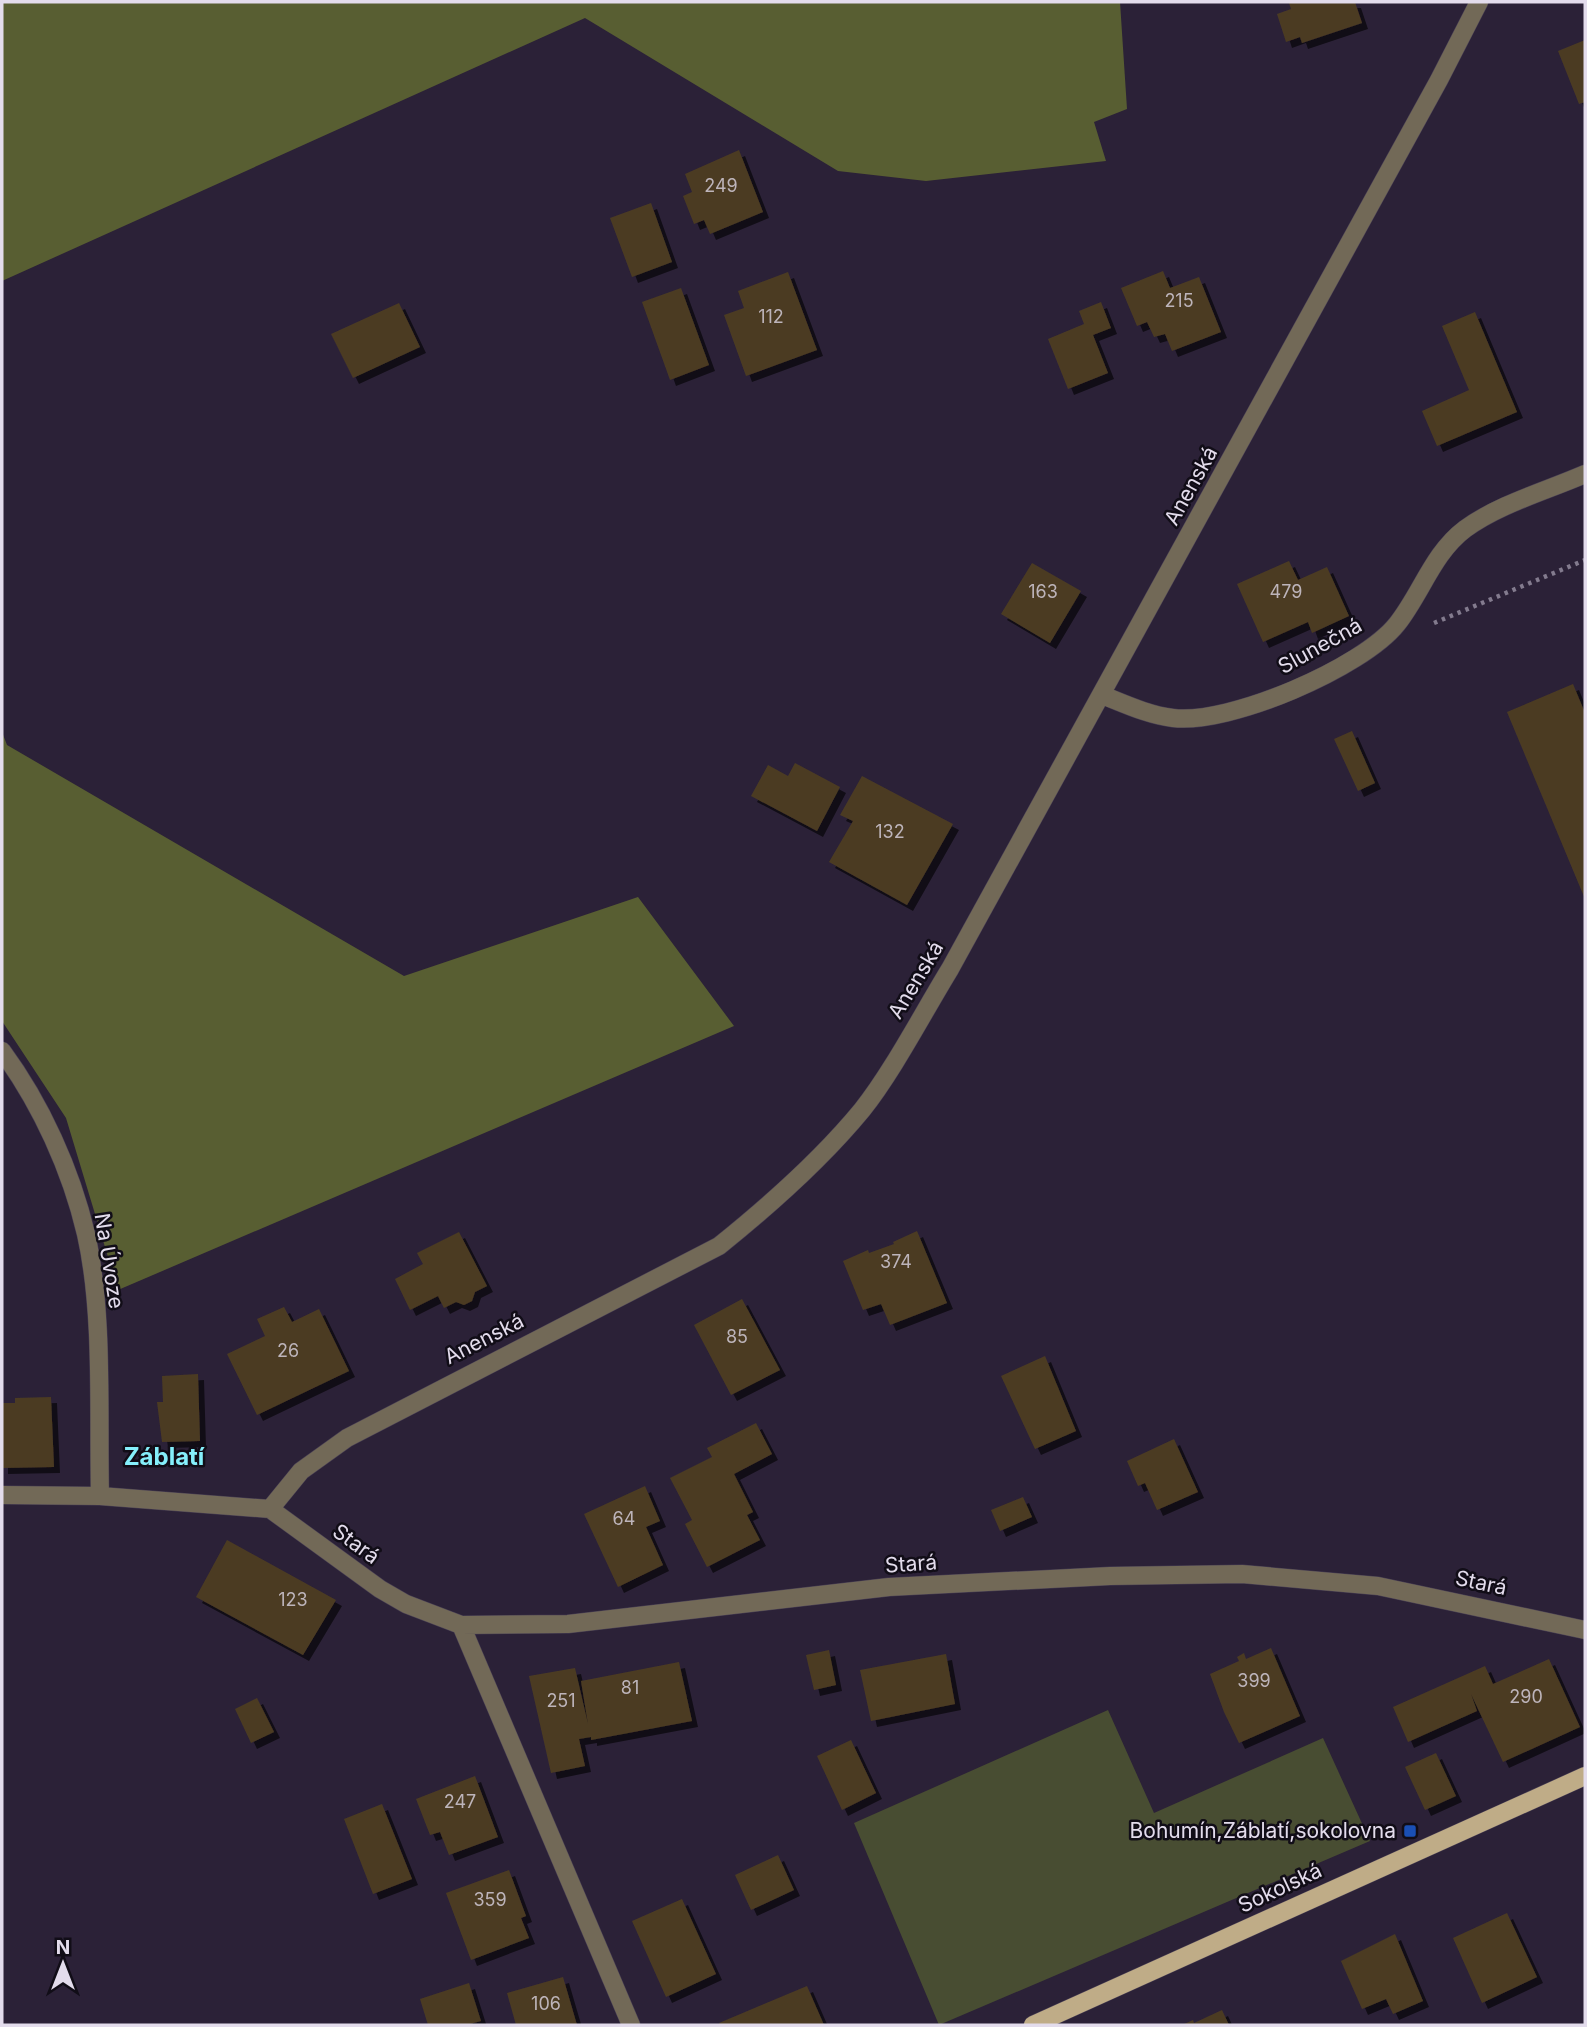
<svg xmlns="http://www.w3.org/2000/svg" width="1587" height="2027" font-family="Inter,sans-serif">
<defs>
<filter id="shadow"><feDropShadow dx="6" dy="6" stdDeviation="0" flood-color="#0009"/></filter>
</defs>
<rect width="100%" height="100%" fill="#2b2137"/>
<!-- green -->
<path fill="#484d32" d="M1108,1710L1154,1813L1323,1738L1370,1841L939,2025L854,1823Z"/>
<!-- forest -->
<path fill="#585e32" d="M2,2H1120L1127,109L1094,122L1106,161L926,181L838,171L585,18L2,281Z
M2,732L7,745L404,976L638,897L734,1026L118,1290L66,1118L2,1021Z"/>
<!-- building -->
<path fill="#4b3b23" filter="url(#shadow)" d="M1294,2H1355L1362,23L1302,43L1300,37L1286,42L1277,14L1291,9L1289,3Z
M1585,40V102L1579,104L1558,51Z
M739,150L763,212L710,234L704,220L694,224L683,196L692,192L685,174Z
M651,203L672,262L632,277L610,218Z
M1163,271L1170,288L1199,277L1221,332L1172,351L1165,334L1154,337L1147,322L1137,326L1121,288Z
M788,272L817,350L746,376L724,315L744,308L738,291Z
M681,288L709,365L670,380L642,302Z
M1101,302L1111,328L1093,335L1108,373L1068,389L1048,339L1084,324L1079,311Z
M399,303L420,347L353,378L331,334Z
M1475,312L1517,412L1437,446L1422,411L1469,390L1442,326Z
M1289,561L1298,580L1327,567L1349,616L1312,633L1308,622L1263,642L1237,584Z
M1032,563L1081,591L1050,643L1001,614Z
M1573,684L1585,713V899L1507,712Z
M1352,731L1375,783L1358,791L1334,739Z
M795,763L840,787L817,831L751,796L768,765L788,776Z
M862,776L953,824L907,905L829,862L853,821L840,815Z
M917,1231L947,1303L890,1325L881,1304L863,1310L843,1261L868,1250L869,1253L894,1244L893,1242Z
M459,1232L487,1286L475,1292L472,1301L464,1305L456,1302L444,1308L438,1296L410,1310L395,1279L423,1264L417,1253Z
M742,1299L780,1370L731,1395L694,1325Z
M284,1307L292,1322L319,1309L349,1371L257,1415L227,1354L265,1336L257,1319Z
M1045,1356L1076,1431L1035,1449L1001,1376Z
M198,1374L200,1441L162,1442L157,1402H163L162,1376Z
M51,1397L54,1467L2,1468V1403H15V1398Z
M756,1423L772,1454L734,1474L753,1512L747,1515L760,1540L707,1567L685,1524L692,1520L670,1478L712,1457L707,1448Z
M1174,1439L1198,1492L1157,1510L1145,1483L1138,1486L1127,1461Z
M645,1486L660,1521L646,1527L663,1565L618,1587L584,1514Z
M1023,1497L1032,1517L1000,1531L991,1510Z
M227,1540L336,1600L303,1655L196,1597Z
M1271,1648L1300,1716L1239,1743L1224,1712L1210,1674L1239,1661L1237,1657L1244,1653L1246,1659Z
M829,1650L836,1685L814,1690L806,1655Z
M946,1654L955,1704L871,1721L860,1670Z
M1549,1659L1580,1727L1503,1762L1471,1694L1477,1711L1408,1742L1393,1707L1485,1666L1493,1684Z
M679,1662L692,1721L591,1740V1737L579,1739L585,1766L551,1773L529,1676L575,1668L588,1724L581,1681Z
M257,1698L274,1732L251,1743L235,1709Z
M851,1740L876,1793L842,1810L817,1756Z
M1436,1753L1456,1796L1425,1810L1405,1767Z
M475,1776L498,1837L449,1855L440,1832L430,1835L416,1799Z
M382,1804L412,1879L373,1894L344,1819Z
M778,1855L794,1890L751,1910L735,1875Z
M509,1870L526,1916L521,1918L529,1938L471,1960L446,1893Z
M682,1899L716,1974L666,1997L632,1921Z
M1507,1913L1537,1977L1482,2003L1453,1938Z
M1395,1934L1423,2001L1393,2014L1386,1999L1362,2009L1341,1961Z
M563,1977L577,2025H516L507,1993Z
M469,1983L481,2021L466,2025H428L420,1999Z
M807,1986L824,2025H720L719,2023Z
M1222,2010L1229,2025H1182L1193,2020L1194,2023Z"/>
<g fill="none" stroke-linecap="round" stroke-linejoin="round">
<!-- minor casing -->
<g stroke="#483f54" stroke-width="19">
<path id="minor" d="M1102,695C1125,704 1148,715 1173,718C1229,725 1362,668 1397,624C1421,594 1433,553 1465,529C1499,504 1546,491 1585,474
M2,1051C41,1104 71,1170 86,1234C104,1314 98,1414 100,1496
M2,1495L100,1496L270,1509L301,1471L347,1438L719,1246C770,1205 820,1161 862,1110C893,1071 923,1013 950,969L1439,80L1479,2
M270,1509L380,1589L406,1604L461,1625L568,1624L889,1587L1110,1576L1242,1574L1378,1586L1585,1630
M461,1625L631,2025"/>
</g>
<!-- major casing -->
<g stroke="#483f54" stroke-width="19">
<path id="major" d="M1033,2025L1585,1776"/>
</g>
<!-- path -->
<path stroke="#837b8e" stroke-width="4.5" stroke-dasharray="3.5 5" stroke-linecap="butt" d="M1434,623L1585,560"/>
<!-- minor -->
<use href="#minor" stroke="#726957" stroke-width="18"/>
<!-- major -->
<use href="#major" stroke="#bfac87" stroke-width="18"/>
</g>
<!-- markers -->
<rect fill="#1a4fb4" stroke="#110d17" stroke-width="2.5" x="1403" y="1824" width="14" height="14" rx="3.5"/>
<g text-anchor="middle" stroke-width="5" stroke-linejoin="round" paint-order="stroke">
<!-- number labels -->
<g font-size="18" fill="#bdb4ba">
<text x="721" y="192">249</text>
<text x="1179" y="307">215</text>
<text x="771" y="323">112</text>
<text x="1043" y="598">163</text>
<text x="1286" y="598">479</text>
<text x="890" y="838">132</text>
<text x="896" y="1268">374</text>
<text x="737" y="1343">85</text>
<text x="288" y="1357">26</text>
<text x="624" y="1525">64</text>
<text x="293" y="1606">123</text>
<text x="1254" y="1687">399</text>
<text x="630" y="1694">81</text>
<text x="1526" y="1703">290</text>
<text x="561" y="1707">251</text>
<text x="460" y="1808">247</text>
<text x="490" y="1906">359</text>
<text x="546" y="2010">106</text>
</g>
<!-- street labels -->
<g font-size="21" fill="#e3dcec" stroke="#110d17">
<text transform="translate(1191 486) rotate(-61)" y="7">Anenská</text>
<text transform="translate(1320 646) rotate(-29)" y="7">Slunečná</text>
<text transform="translate(916 980) rotate(-59)" y="7">Anenská</text>
<text transform="translate(109 1261) rotate(81)" y="7">Na Úvoze</text>
<text transform="translate(484 1339) rotate(-27)" y="7">Anenská</text>
<text transform="translate(356 1544) rotate(36)" y="7">Stará</text>
<text transform="translate(911 1564) rotate(-4)" y="7">Stará</text>
<text transform="translate(1481 1583) rotate(12)" y="7">Stará</text>
<text transform="translate(1280 1888) rotate(-25)" y="7">Sokolská</text>
</g>
<!-- poi labels -->
<g font-size="21" fill="#e3dcec" stroke="#110d17" text-anchor="end">
<text x="1396" y="1838">Bohumín,Záblatí,sokolovna</text>
</g>
<!-- quarter labels -->
<g font-size="24" font-weight="bold" fill="#85effb" stroke="#110d17">
<text x="164" y="1465">Záblatí</text>
</g>
</g>
<!-- border -->
<rect width="1587" height="2027" fill="none" stroke="#e3dcec" stroke-width="7"/>
<!-- north arrow -->
<g transform="translate(63 1964)" stroke="#110d17" stroke-width="5" paint-order="stroke">
<path d="M0-5L12 26L0 18L-12 26Z" fill="#e3dcec"/>
<text y="-10" font-size="19" font-weight="bold" text-anchor="middle" fill="#e3dcec">N</text>
</g>
</svg>
